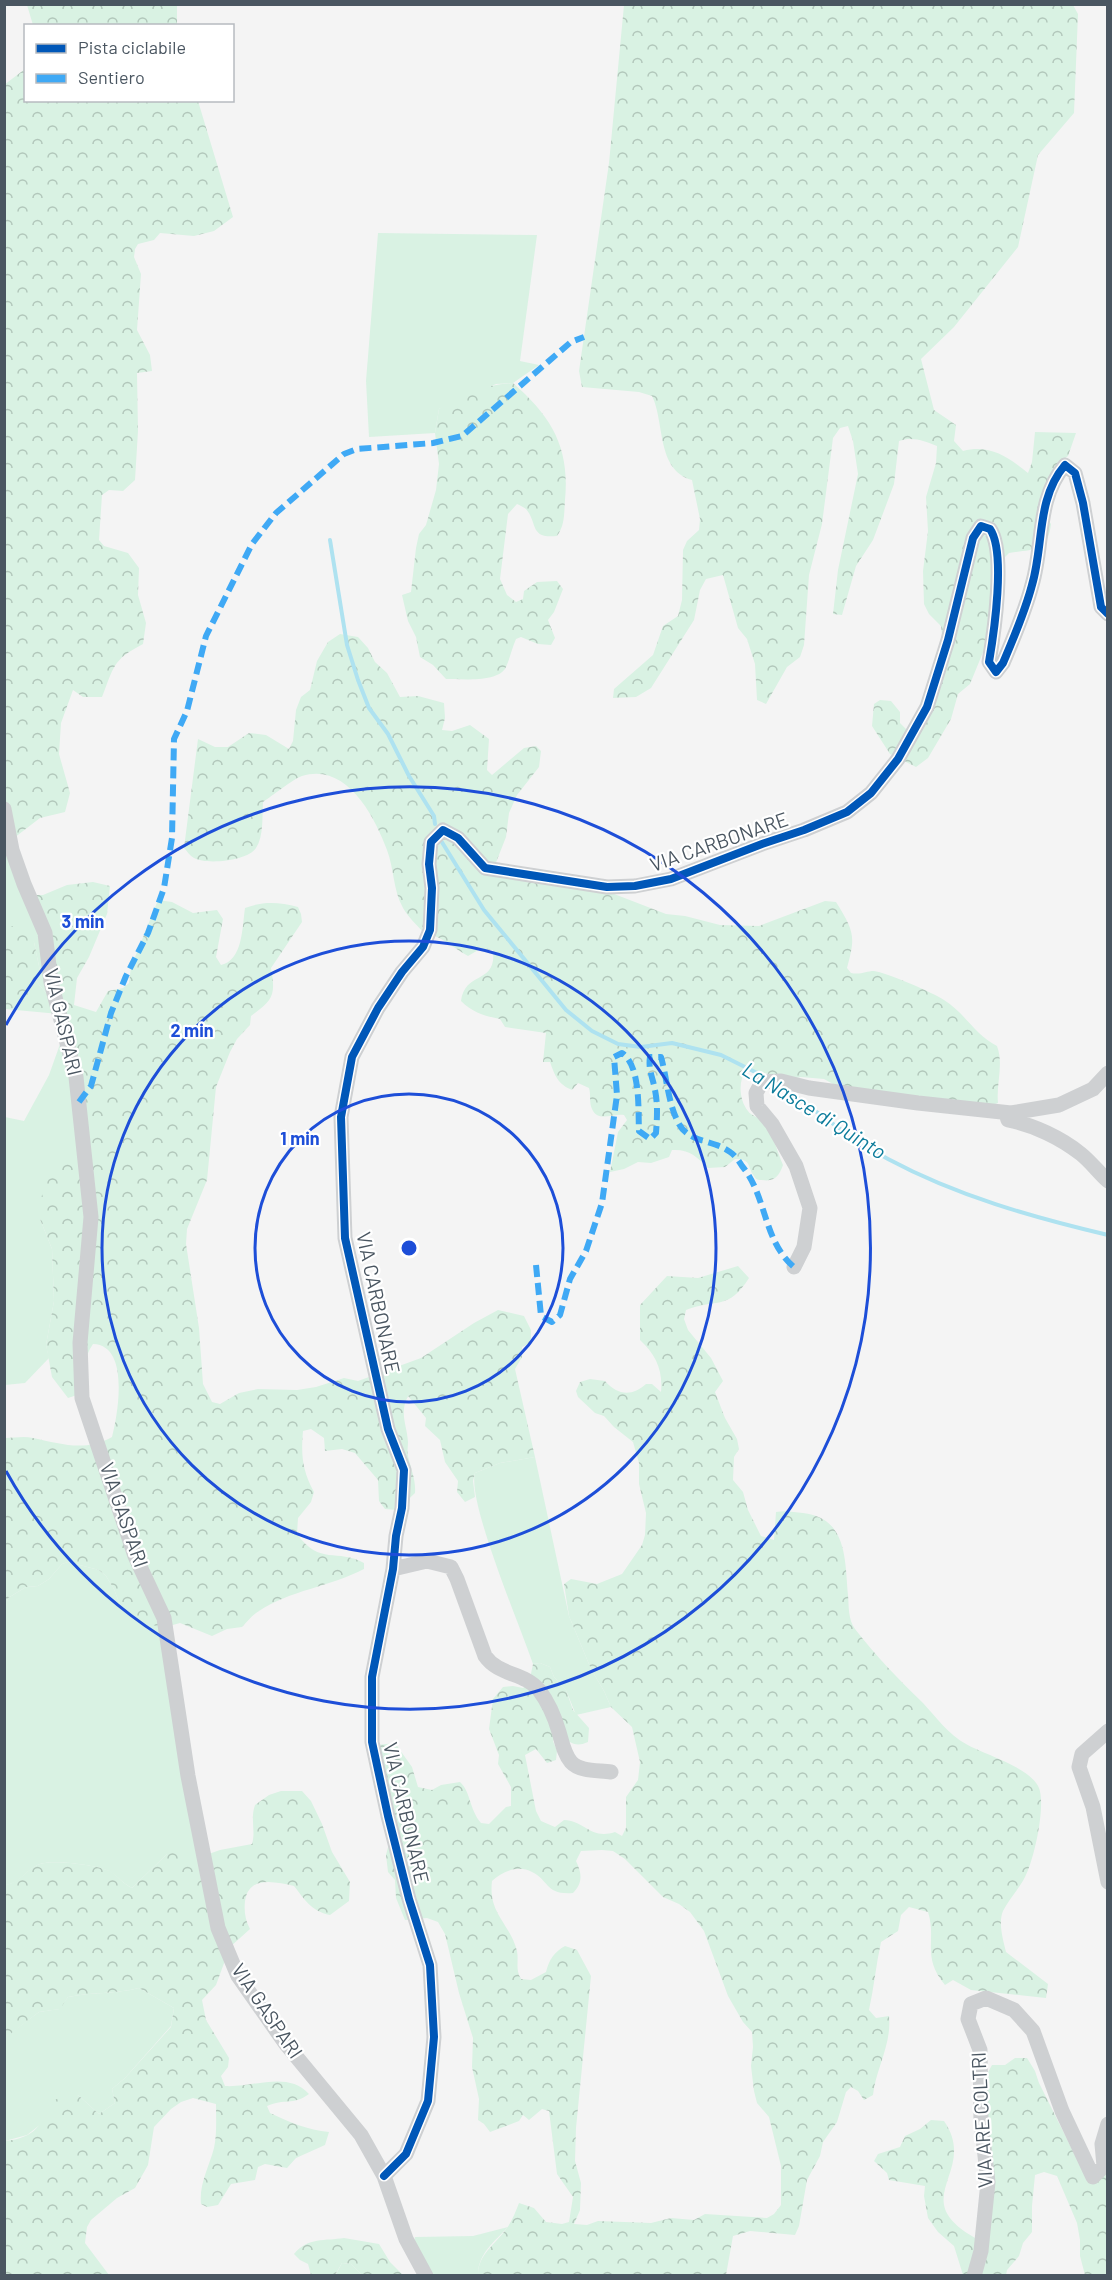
<svg xmlns="http://www.w3.org/2000/svg" width="1112" height="2280" font-family="Barlow,sans-serif">
<defs>
<pattern id="forest-crowns" width="20" height="18" patternUnits="userSpaceOnUse" patternTransform="scale(1.5)"><rect width="20" height="18" fill="#d9f2e3"/><path d="M2 6a3 3 0 1 1 6 0M12 15a3 3 0 1 1 6 0" fill="none" stroke="#b2c7bb"/></pattern>
</defs>
<rect width="100%" height="100%" fill="#f4f4f4"/>
<!-- green -->
<path fill="#d9f2e3" d="M378,233L537,235L520,361L539,365L513,383L496,384L439,409L435,433L369,437L366,381Z
M4,807L54,964L46,993L36,981L40,971L34,942L5,934Z
M69,1019L82,1145L73,1156L40,1219L52,1249L54,1301L46,1345L49,1358L25,1383L5,1385V1117L24,1121L49,1075Z
M535,1457L569,1616L591,1669L604,1691L611,1707L576,1715L566,1690L554,1677L550,1667L540,1663L533,1664C521,1628 467,1502 475,1473L500,1463Z
M68,1562L99,1570L106,1576L114,1589L120,1605L162,1628L203,1856L167,1854L132,1888C123,1884 118,1876 109,1871C97,1865 53,1859 40,1864C26,1869 20,1884 5,1885L4,1614L8,1598L26,1587L38,1586L49,1579L62,1564Z
M139,1988L174,2008L171,2026L125,2078L112,2089L115,2103L99,2114L78,2095L27,2135L5,2141L4,2038L39,2012L59,2009L68,1997C92,1992 115,1994 139,1988Z
M508,2227C494,2242 478,2254 478,2275H424L413,2250L415,2237L473,2236Z
M342,2263L351,2264L362,2275L335,2276Z"/>
<!-- forest -->
<path fill="url(#forest-crowns)" fill-rule="evenodd" d="M27,5H177V25H33Z
M624,5H1073L1078,14L1074,113L1038,155L1018,247L954,327L921,359L934,410L956,425L954,441L963,451C990,444 1008,457 1028,473L1032,462L1035,432L1076,433L1068,456L1059,463L1045,516L1051,524C1048,553 1031,549 1009,553L1002,560L988,640L970,684L958,694L951,719L928,758L916,767L890,754L872,726L874,704L880,700L891,701L900,712V723L907,730L921,729L942,635L941,626L929,614L924,604L923,571L928,531L926,497L936,463L937,446C925,441 912,436 899,441L894,484L873,540L856,566L842,615L833,614L838,570L858,474L853,441L848,426L840,428L833,438L822,524L809,575L804,645L800,657L787,667L766,704L757,700L755,664L747,639L738,628L723,575L706,579L700,590L694,620L651,688L636,697L613,698L614,689L653,655L663,626L678,616L682,600L683,550L687,541L699,530L700,519L692,480C656,470 665,422 652,396L639,392L582,387L579,371L609,163Z
M25,69L26,100L198,101L233,217L214,231L194,236L160,233L154,240L138,244L135,249L134,257L141,274L137,330L150,355L152,371L137,373L138,431L135,480L123,491L109,490L102,495L99,540L104,546L128,553L139,568L138,595L146,623L143,644C112,660 114,667 102,697H83L73,690L61,723L59,754L70,793L65,812L40,818L10,841L4,807V85Z
M513,383C552,417 570,448 565,500C564,514 565,525 557,536C529,539 538,523 526,509C523,507 520,505 517,504L508,514L500,579L507,595L516,602L523,599L524,591L537,582L557,581L563,589L554,612L548,620L555,638L551,645L538,644L521,637L516,639C512,648 510,658 506,667C499,683 461,679 446,679L433,665L420,657L416,637L408,621L402,595L411,592L416,548L419,534L426,525L436,490L439,464L435,433L439,409C461,392 486,385 513,383Z
M340,634L358,637L368,648L375,662L387,673L400,697L418,696L444,703L445,718L442,730L452,731L470,725L489,739L487,770L492,775L524,748L536,746L541,751L539,767L517,795L509,813L506,837L495,865L609,892L666,914L685,916L720,925L759,926L825,901L836,902C854,931 856,936 847,968L851,973C861,975 866,971 874,971C885,972 934,993 944,1000C965,1013 975,1035 997,1046C1004,1065 996,1083 998,1103L992,1105L842,1089L824,1079L801,1077L784,1080L769,1074L746,1070C738,1081 739,1100 748,1111C751,1116 759,1117 763,1121C773,1132 777,1152 783,1165C779,1176 775,1182 762,1180C758,1180 756,1180 754,1176C747,1167 752,1159 735,1159L725,1167L708,1168C696,1156 689,1149 672,1150L669,1157L651,1163L638,1162L624,1169L610,1172L618,1132L627,1120L624,1115C613,1113 598,1123 592,1109C589,1103 591,1094 589,1088L578,1083L572,1090C558,1084 555,1076 550,1062H543L546,1033L505,1027L500,1019C485,1016 473,1013 461,1001C465,970 497,985 493,950L480,949L468,956C453,948 440,935 424,933C417,925 408,917 403,908C393,890 394,868 387,850C374,815 346,762 302,776C293,779 272,796 263,802C262,816 264,836 256,848C248,861 206,865 194,858C190,856 187,851 184,848L198,739L215,747H228L249,733L266,735L289,749L293,741L296,710L301,697L310,690L317,661L328,642Z
M93,882L110,886L107,914L89,957L77,978L74,1005L96,1012L108,991L123,988L129,983L131,967L158,900L172,902L193,913L217,910L223,919L216,957L221,965C243,960 242,928 245,908C263,901 279,902 298,907L301,914L302,922L271,968C276,996 273,1000 251,1016L250,1025L237,1039L230,1052L216,1087L207,1180L187,1229L186,1244L199,1328L203,1384L212,1402L220,1404L239,1393L258,1389L297,1390L316,1387L344,1378L358,1381L421,1358L474,1323L498,1310L524,1316L531,1330V1343L522,1347V1357L515,1369L535,1457L500,1463L475,1473L473,1481L475,1497L465,1502L457,1492L458,1481L445,1462L440,1440L425,1426L426,1418L408,1396C399,1413 407,1425 408,1442C408,1447 407,1451 408,1456C411,1469 416,1480 415,1493L397,1510L385,1509L379,1501L378,1480L355,1453L342,1449L325,1451L324,1438L311,1429L303,1431C301,1455 302,1470 314,1492L311,1502L298,1518L297,1534C320,1566 337,1548 364,1563V1569C332,1586 288,1591 259,1611C252,1615 247,1622 242,1627L227,1629L212,1636L180,1623L162,1628L144,1622L120,1605L114,1589L106,1576L99,1570L68,1562L62,1564L49,1579L38,1586L26,1587L8,1598L5,1614V1438C14,1438 24,1436 33,1438C62,1444 85,1452 112,1437C118,1414 130,1345 93,1344C83,1358 82,1377 80,1394L68,1398L52,1377L46,1345L54,1301L52,1249L40,1219V1203L46,1179L82,1145L69,1019L59,1014L5,1009V934L12,926L22,927L34,942L40,971L36,981L46,993L54,964L34,895H43L67,885Z
M738,1266L749,1278C728,1311 717,1298 686,1310L684,1319L688,1330L711,1358L723,1381L715,1392L725,1418L737,1439L739,1449L734,1457L733,1480L743,1492L748,1510L761,1536L774,1540L776,1512C785,1510 794,1512 803,1513C847,1518 845,1559 848,1595C849,1607 848,1619 855,1629C876,1656 899,1680 923,1703C936,1717 949,1735 966,1744C985,1755 1030,1767 1039,1788C1046,1806 1034,1860 1025,1877C1019,1889 1009,1899 1003,1911C998,1923 1003,1939 1006,1952L1048,1984L1046,1998L971,1990L953,1980L945,1985C921,1956 937,1940 928,1912L909,1907L901,1915L898,1931L881,1942C876,1965 874,1987 869,2010L876,2018L889,2016C892,2044 876,2068 873,2095L864,2100L858,2091L851,2087L846,2092L837,2122L823,2142L820,2156L807,2180L799,2226L795,2235L750,2231L733,2236L726,2275H478C478,2254 495,2245 507,2228C512,2221 516,2211 519,2203L534,2208L546,2222L562,2224L569,2222L573,2197L557,2174L549,2111L542,2109L529,2120L523,2115L519,2121L490,2132L484,2124L478,2120L479,2099L472,2067L473,2038L459,1993L445,1934L438,1922L427,1918L405,1920L396,1898L395,1880L388,1872L386,1855L393,1828L377,1745L395,1743L412,1767L418,1787L432,1790L441,1785L460,1782C471,1792 469,1809 481,1823L489,1824L506,1807L511,1806V1787L498,1764L499,1755L489,1729L493,1699L503,1687L513,1686L523,1688L529,1683L533,1664L540,1663L550,1667L554,1677L566,1690L573,1710L589,1728L588,1742C575,1748 570,1742 559,1735L553,1741L557,1751L556,1760L547,1763L536,1749L525,1755L536,1811L541,1821L555,1827L564,1820C585,1821 591,1840 615,1832L622,1836L626,1828V1797L638,1780L640,1762L632,1727L611,1707L604,1691L591,1669L569,1616L564,1584L571,1579L597,1584L622,1574L642,1545L645,1535L646,1513L639,1484V1463L633,1442L614,1427L604,1416L595,1413L578,1397L576,1391L580,1382L590,1379L605,1381C617,1395 632,1397 646,1384H652L661,1392C663,1370 656,1355 640,1340V1305L667,1276L698,1278ZM602,1850L613,1851L625,1859L663,1897L679,1904L690,1912L704,1931L728,1996L743,2022L752,2032L753,2047L751,2066L754,2091L757,2103L769,2117L781,2166V2205L774,2214L767,2218L705,2214L694,2220L671,2218L651,2223L598,2221L587,2225L574,2224L580,2210L581,2183L575,2161L576,2128L591,1976L577,1950L565,1946C554,1952 549,1960 546,1972L531,1980L521,1979C515,1969 519,1962 517,1951C510,1923 488,1914 492,1881C502,1872 518,1864 532,1872C550,1881 545,1895 573,1893C583,1883 582,1873 576,1861L581,1851Z
M281,1791H302L311,1801L322,1824L332,1852L350,1882L349,1901L330,1915C311,1911 305,1900 294,1886C275,1882 249,1875 245,1901C244,1911 245,1920 250,1929L230,1947L216,1985L202,2000L206,2020L229,2058L228,2067L221,2076L225,2086C252,2088 288,2070 309,2094C292,2106 285,2098 267,2106L270,2113C289,2122 308,2130 329,2132L325,2145L296,2158L287,2168L265,2164L258,2167L255,2180L231,2184L218,2205L207,2207L201,2204C199,2184 209,2167 214,2148C217,2134 216,2119 216,2104L193,2098L181,2102L171,2109L154,2127L148,2165L135,2188L117,2198L91,2220L87,2227L85,2243L109,2275H5V2141C35,2138 42,2125 52,2100L78,2095L99,2114L115,2103L112,2089L125,2078L171,2027L174,2008L139,1988C115,1994 92,1992 68,1997L60,2009L39,2012L5,2038V1885C20,1883 26,1869 40,1864C53,1859 97,1865 110,1871C118,1876 123,1884 132,1888L167,1854L178,1849L203,1856L220,1850L252,1844C256,1831 250,1819 255,1805L269,1795Z
M1015,2058H1027L1035,2071L1039,2083L1088,2181L1107,2148V2275H1085L1080,2256V2240L1077,2223L1057,2176L1044,2172L1035,2175L1032,2206V2232L1023,2243L1019,2256L1007,2270L1006,2275H963L954,2246L938,2232L928,2218L924,2196L925,2186L889,2180L887,2173L874,2161L878,2154L900,2147L905,2136L920,2129L931,2120L944,2121C980,2173 902,2199 979,2240L985,2078L992,2065H1005Z
M344,2238L379,2244L390,2262L403,2275H362L351,2264L342,2263L335,2275H311L308,2264L300,2260L294,2254C308,2237 325,2241 344,2238Z"/>
<g fill="none" stroke-linecap="round" stroke-linejoin="round">
<!-- stream -->
<path stroke="#aee2f0" stroke-width="4" d="M330,540L347,645L358,680L369,708L388,734L409,776L434,816L435,824
M440,839L484,910L566,1010L592,1031L618,1044L641,1047L672,1043L721,1055L763,1076
M783,1087C817,1112 851,1139 888,1159C957,1196 1032,1217 1108,1235"/>
<!-- minor -->
<path stroke="#ced0d2" stroke-width="15" d="M4,809L12,850L24,884L45,933L51,982L76,1077L91,1217L80,1343L82,1398L135,1556L164,1618L188,1776L218,1928L238,1976L285,2043L361,2135L384,2176L406,2239L426,2276
M1011,1113L1007,1117L1008,1120C1034,1125 1061,1138 1081,1154C1091,1162 1099,1173 1108,1181
M794,1267L804,1247L810,1208L796,1166L772,1124L757,1106L756,1093L762,1082L781,1081L809,1088L918,1103L1011,1113L1059,1105L1093,1089L1108,1073
M393,1569L427,1561L451,1567L457,1579L485,1656C499,1676 524,1672 539,1690C548,1702 555,1718 559,1732C562,1742 564,1754 571,1762C580,1772 599,1770 611,1772
M1108,1731L1082,1754L1079,1767L1093,1807L1108,1882
M384,2176L406,2154L428,2101L434,2037L430,1965L409,1899L388,1816L372,1742V1677L393,1569L396,1536L402,1508L404,1470L388,1429L345,1238L341,1117L352,1057L378,1008L402,972L423,947L430,930L432,888L429,864L431,842L443,830L458,838L485,868L607,887L635,886L671,879L762,844L804,830L847,812L871,793L898,759L927,707L948,640L973,538L981,526L990,529C1006,552 994,633 989,662L996,672L1003,663C1014,637 1025,612 1032,585C1044,545 1036,499 1065,465L1075,473L1083,503L1101,607L1108,614
M974,2276L981,2251L988,2182L981,2121L980,2050L968,2019L971,2004L986,1998L1014,2010L1033,2031L1062,2111L1093,2177L1104,2166L1102,2144L1108,2124"/>
<!-- quiet -->
<path stroke="#3fa9f5" stroke-width="6" stroke-dasharray="12 6" stroke-linecap="butt" d="M79,1102L91,1086L111,1013L126,976L148,933L164,888L172,838L174,739L187,711L206,636L252,544L276,513L344,454L357,449L433,443L462,436L571,342L584,337
M536,1265L541,1316L552,1322L560,1315L570,1279L586,1251L602,1203L617,1095L614,1057L622,1053C641,1066 638,1110 639,1131L650,1139L656,1133C657,1119 658,1105 655,1090C653,1078 648,1070 650,1057H661C667,1078 668,1104 679,1124C689,1143 715,1140 730,1152C735,1155 739,1161 742,1166C767,1196 763,1241 794,1267"/>
<!-- cycleway casing -->
<g stroke="#fff" stroke-width="11">
<path id="cycleway" d="M384,2176L406,2154L428,2101L434,2037L430,1965L409,1899L388,1816L372,1742V1677L393,1569L396,1536L402,1508L404,1470L388,1429L345,1238L341,1117L352,1057L378,1008L402,972L423,947L430,930L432,888L429,864L431,842L443,830L458,838L485,868L607,887L635,886L671,879L762,844L804,830L847,812L871,793L898,759L927,707L948,640L973,538L981,526L990,529C1006,552 994,633 989,662L996,672L1003,663C1014,637 1025,612 1032,585C1044,545 1036,499 1065,465L1075,473L1083,503L1101,607L1108,614"/>
</g>
<!-- cycleway -->
<use href="#cycleway" stroke="#0057b8" stroke-width="8"/>
</g>
<!-- distance rings -->
<g fill="none" stroke="#1d4ed8" stroke-width="3">
<circle cx="409" cy="1248" r="154"/>
<circle cx="409" cy="1248" r="307"/>
<path d="M6 1025A461 461 0 1 1 6 1471"/>
</g>
<g text-anchor="middle" stroke-width="4.5" stroke-linejoin="round" paint-order="stroke">
<!-- street labels -->
<g font-size="20" fill="#4a5661" stroke="#fff">
<text transform="translate(719 842) rotate(-19)" y="7">VIA CARBONARE</text>
<text transform="translate(63 1022) rotate(77)" y="7">VIA GASPARI</text>
<text transform="translate(378 1303) rotate(78)" y="7">VIA CARBONARE</text>
<text transform="translate(124 1515) rotate(71)" y="7">VIA GASPARI</text>
<text transform="translate(406 1813) rotate(77)" y="7">VIA CARBONARE</text>
<text transform="translate(267 2011) rotate(56)" y="7">VIA GASPARI</text>
<text transform="translate(982 2120) rotate(-93)" y="7">VIA ARE COLTRI</text>
</g>
<!-- water labels -->
<g font-size="21" font-style="italic" fill="#0c7c9b" stroke="#fff">
<text transform="translate(814 1111) rotate(32)" y="7">La Nasce di Quinto</text>
</g>
</g>
<circle cx="409" cy="1248" r="9" fill="#1d4ed8" stroke="#fff" stroke-width="3"/>
<g font-size="18" text-anchor="middle" font-weight="bold" fill="#1d4ed8" stroke="#fff" stroke-width="4.5" stroke-linejoin="round" paint-order="stroke">
<text x="83" y="928">3 min</text>
<text x="192" y="1037">2 min</text>
<text x="300" y="1145">1 min</text>
</g>
<!-- border -->
<rect width="1112" height="2280" fill="none" stroke="#4a5661" stroke-width="12"/>
<!-- legend -->
<rect x="24" y="24" width="210" height="78" fill="#ffffff" stroke="#b7bbc0" stroke-width="1.5"/>
<rect x="36" y="44" width="30" height="9" fill="#0057b8" stroke="#b7bbc0" stroke-width="1.5"/>
<text x="78" y="54" font-size="18" fill="#4a5661">Pista ciclabile</text>
<rect x="36" y="74" width="30" height="9" fill="#3fa9f5" stroke="#b7bbc0" stroke-width="1.5"/>
<text x="78" y="84" font-size="18" fill="#4a5661">Sentiero</text>
</svg>
